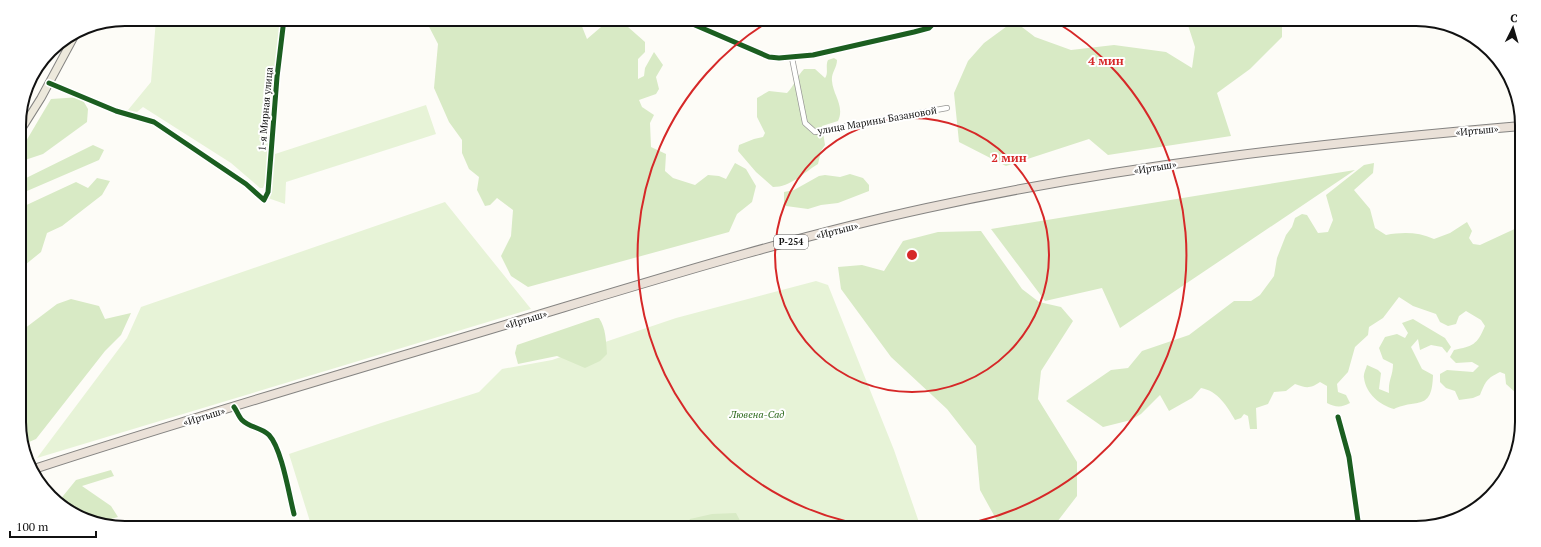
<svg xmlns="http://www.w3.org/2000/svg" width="1541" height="547" font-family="'PT Serif',serif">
<rect width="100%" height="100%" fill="#fdfcf7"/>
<!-- green -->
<path fill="#e7f3d7" d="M156,19H281L265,183L263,188H260L231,163L143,107L137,112L128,110L151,82Z
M51,51L25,98L30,78Z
M426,105L436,134L286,182L285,204L268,198L271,192L275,154Z
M445,202L531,309L37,458L127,338L141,307Z
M816,281L828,285L894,450L921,528H312L289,454L381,423L479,392L502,369L552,360L676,318Z"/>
<!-- forest -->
<path fill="#d8eac5" d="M425,19H577L581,24L587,39L601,27L600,22L589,19H619L645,42V52L638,59V79L644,76L645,68L654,52L663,65L656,77L659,89L656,94L639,100L642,107L654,115L650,123L651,147L666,154L665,171L673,178L695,185L708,175L719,176L726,179L735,163L746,169L756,186L752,202L737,214L729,232L528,287L511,276L501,256L511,236L513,210L497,198L490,205L485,206L477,190L479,177L469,169L462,153V140L449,122L434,88L438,44Z
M1186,19H1282V37L1250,69L1217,93L1231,136L1108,155L1089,139L1006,166L959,142L954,93L968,61L984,43L1014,21L1035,37L1071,50L1114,45L1166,52L1192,68L1195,47Z
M834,58L837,60C837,68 831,73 832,81C833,95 845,106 838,121L822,126L825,145L821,151L818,164C803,173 791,187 773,187L756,172L738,151L739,145L754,139L763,137L765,133L757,117V98L769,91L787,93C794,86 797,76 804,69H815L825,78C829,73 825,66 828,60Z
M81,97L88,109L87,122L43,154L19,162V153L51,99Z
M93,145L104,150L99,160L20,194V181Z
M1374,163L1373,173L1354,190L1370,209L1375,228L1386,235C1403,232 1418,232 1434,239L1450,233L1467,222L1472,231L1469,238L1473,244L1480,245L1521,226L1522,391L1516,393L1506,384L1505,374L1500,372C1486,379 1486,381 1480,395L1473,398L1459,400L1455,391L1446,388L1440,382V374L1447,370L1473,372L1479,366L1472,362L1456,363L1450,357L1454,350C1473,346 1477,345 1485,326L1481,320L1466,311L1459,316L1456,324L1448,326L1440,322L1436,314L1413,306L1399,297L1383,318L1369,327L1368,335L1355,347L1348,372L1337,384L1338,392L1346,395L1350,403C1341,408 1335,407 1327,403V386L1320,382C1310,389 1306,388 1295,384L1286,391L1274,392L1268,404L1256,408L1257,429H1250L1248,416L1244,414L1241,418L1235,420C1227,406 1218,391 1201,388L1192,398L1169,411L1160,395L1141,414L1131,420L1103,427L1066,401L1111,370L1128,368L1142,351L1189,335L1234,301H1251L1260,295L1274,276L1277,258L1286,235L1292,227L1295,218L1302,214L1307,215L1318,233L1328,232L1333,220L1326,195L1364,165Z
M1355,170L1120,328L1102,288L1045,301L991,229Z
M850,174L863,178L869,185V191L838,203L821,205L808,209L786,206L784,203V192L794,190L819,176L825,175L840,177Z
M97,178L110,181L102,195L62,226L47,233L41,252L20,269V208L76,182L88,188Z
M981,231L1022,289L1039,302L1061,307L1073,321L1041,371L1038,399L1077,462V496L1057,522L1040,528H1001L980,490L976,446L947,409L891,357L841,289L838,267L862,265L884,271L903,241L938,232Z
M71,299L99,306L105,319L131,313L121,335L105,351L36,439L22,445L20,332L57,304Z
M596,318H599C606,328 606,342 607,354L600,361L585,368L557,356L518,364L515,353L517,345Z
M1413,319L1445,338L1451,347L1447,353L1442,347L1431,345L1420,350L1418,339L1411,347L1422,369L1433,375C1432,412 1417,398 1394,409C1380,405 1366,394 1364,378C1363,374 1366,369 1367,365L1378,370L1381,373L1379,389L1389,393C1388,380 1393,376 1393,364L1383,359L1379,348L1385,337L1397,334L1405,338L1408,333L1402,323Z
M111,470L114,476L82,486L111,506L118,517L97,523L91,522L59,501L76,480Z
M736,513L744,528H686L690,519L712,514Z
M603,520L612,523L618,528H591Z"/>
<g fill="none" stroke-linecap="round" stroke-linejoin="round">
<!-- street casing -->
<g stroke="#979795" stroke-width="6">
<path id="street" d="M681,19L769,57L779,58L813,55L914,32L929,28L938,19
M792,58L805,123L815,132L947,108
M49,83L116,111L154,122L246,184L264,200L268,192L277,77L284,19
M234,407C237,411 239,417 242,420C250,428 261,427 269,435C282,449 289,495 294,514
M1338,417L1349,457L1359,528"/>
</g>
<!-- primary casing -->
<g stroke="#858482" stroke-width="9">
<path id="primary" d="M19,133L41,98L76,33"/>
</g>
<!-- highway casing -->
<g stroke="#858482" stroke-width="10">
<path id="highway" d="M34,469C190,418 348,372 505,325C645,283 784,239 927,208C1123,165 1322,143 1521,126"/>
</g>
<!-- street -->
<use href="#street" stroke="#fffffe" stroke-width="4.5"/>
<!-- primary -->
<use href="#primary" stroke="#ede9dc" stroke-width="7"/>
<!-- highway -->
<use href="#highway" stroke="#eae1d8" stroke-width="8"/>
<!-- cycleway casing -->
<g stroke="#fff" stroke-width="8">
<path id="cycleway" d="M681,19L769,57L779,58L813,55L914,32L929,28L938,19
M49,83L116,111L154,122L246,184L264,200L268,192L277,77L284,19
M234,407C237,411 239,417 242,420C250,428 261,427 269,435C282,449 289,495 294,514
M1338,417L1349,457L1359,528"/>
</g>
<!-- cycleway -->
<use href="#cycleway" stroke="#1b5e20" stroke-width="5"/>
</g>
<!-- distance rings -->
<g fill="none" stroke="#d62828" stroke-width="2">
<circle cx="912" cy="255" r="137"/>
<path d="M886 528A274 274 0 0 1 771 20M1053 20A274 274 0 0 1 938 528"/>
</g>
<g text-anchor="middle" stroke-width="4" stroke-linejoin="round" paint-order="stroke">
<!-- shield labels -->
<rect fill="#fff" stroke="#585858" stroke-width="1" x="774" y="235" width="34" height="14" rx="3"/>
<g font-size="9" font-weight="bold" fill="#111">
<text x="791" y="245">Р-254</text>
</g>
<!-- street labels -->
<g font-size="10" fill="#111" stroke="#fff">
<text transform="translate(265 109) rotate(-85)" y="4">1-я Мирная улица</text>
<text transform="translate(877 120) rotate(-10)" y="4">улица Марины Базановой</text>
<text transform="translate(1477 130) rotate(-5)" y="4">«Иртыш»</text>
<text transform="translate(1155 167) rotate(-9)" y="4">«Иртыш»</text>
<text transform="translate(837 230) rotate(-14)" y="4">«Иртыш»</text>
<text transform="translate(526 319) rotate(-17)" y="4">«Иртыш»</text>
<text transform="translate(204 416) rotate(-17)" y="4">«Иртыш»</text>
</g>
<!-- park labels -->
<g font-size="10" font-style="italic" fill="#2f6b1f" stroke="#fff">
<text x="757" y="418">Лювена-Сад</text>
</g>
</g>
<!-- crop -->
<path d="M0 0H1541V547H0ZM125 26H1416A99 99 0 0 1 1515 125V422A99 99 0 0 1 1416 521H125A99 99 0 0 1 26 422V125A99 99 0 0 1 125 26Z" fill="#fff" fill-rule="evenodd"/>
<path fill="none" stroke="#111" stroke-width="2" d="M125 26H1416A99 99 0 0 1 1515 125V422A99 99 0 0 1 1416 521H125A99 99 0 0 1 26 422V125A99 99 0 0 1 125 26Z"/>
<circle cx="912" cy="255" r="6" fill="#d62828" stroke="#fff" stroke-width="2"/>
<g font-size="12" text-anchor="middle" font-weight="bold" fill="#d62828" stroke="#fff" stroke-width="4" stroke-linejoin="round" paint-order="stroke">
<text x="1106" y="65">4 мин</text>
<text x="1009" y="162">2 мин</text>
</g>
<!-- north arrow -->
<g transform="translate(1513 28) rotate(5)" stroke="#ffffff" stroke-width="3" paint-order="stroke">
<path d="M0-3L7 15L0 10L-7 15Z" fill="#111111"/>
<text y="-6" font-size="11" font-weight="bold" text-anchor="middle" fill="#111111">С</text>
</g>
<!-- scale -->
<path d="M10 531v6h86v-6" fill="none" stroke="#111111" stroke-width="2"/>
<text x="16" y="531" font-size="12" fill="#111111" stroke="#ffffff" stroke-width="3" paint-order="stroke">100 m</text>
</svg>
